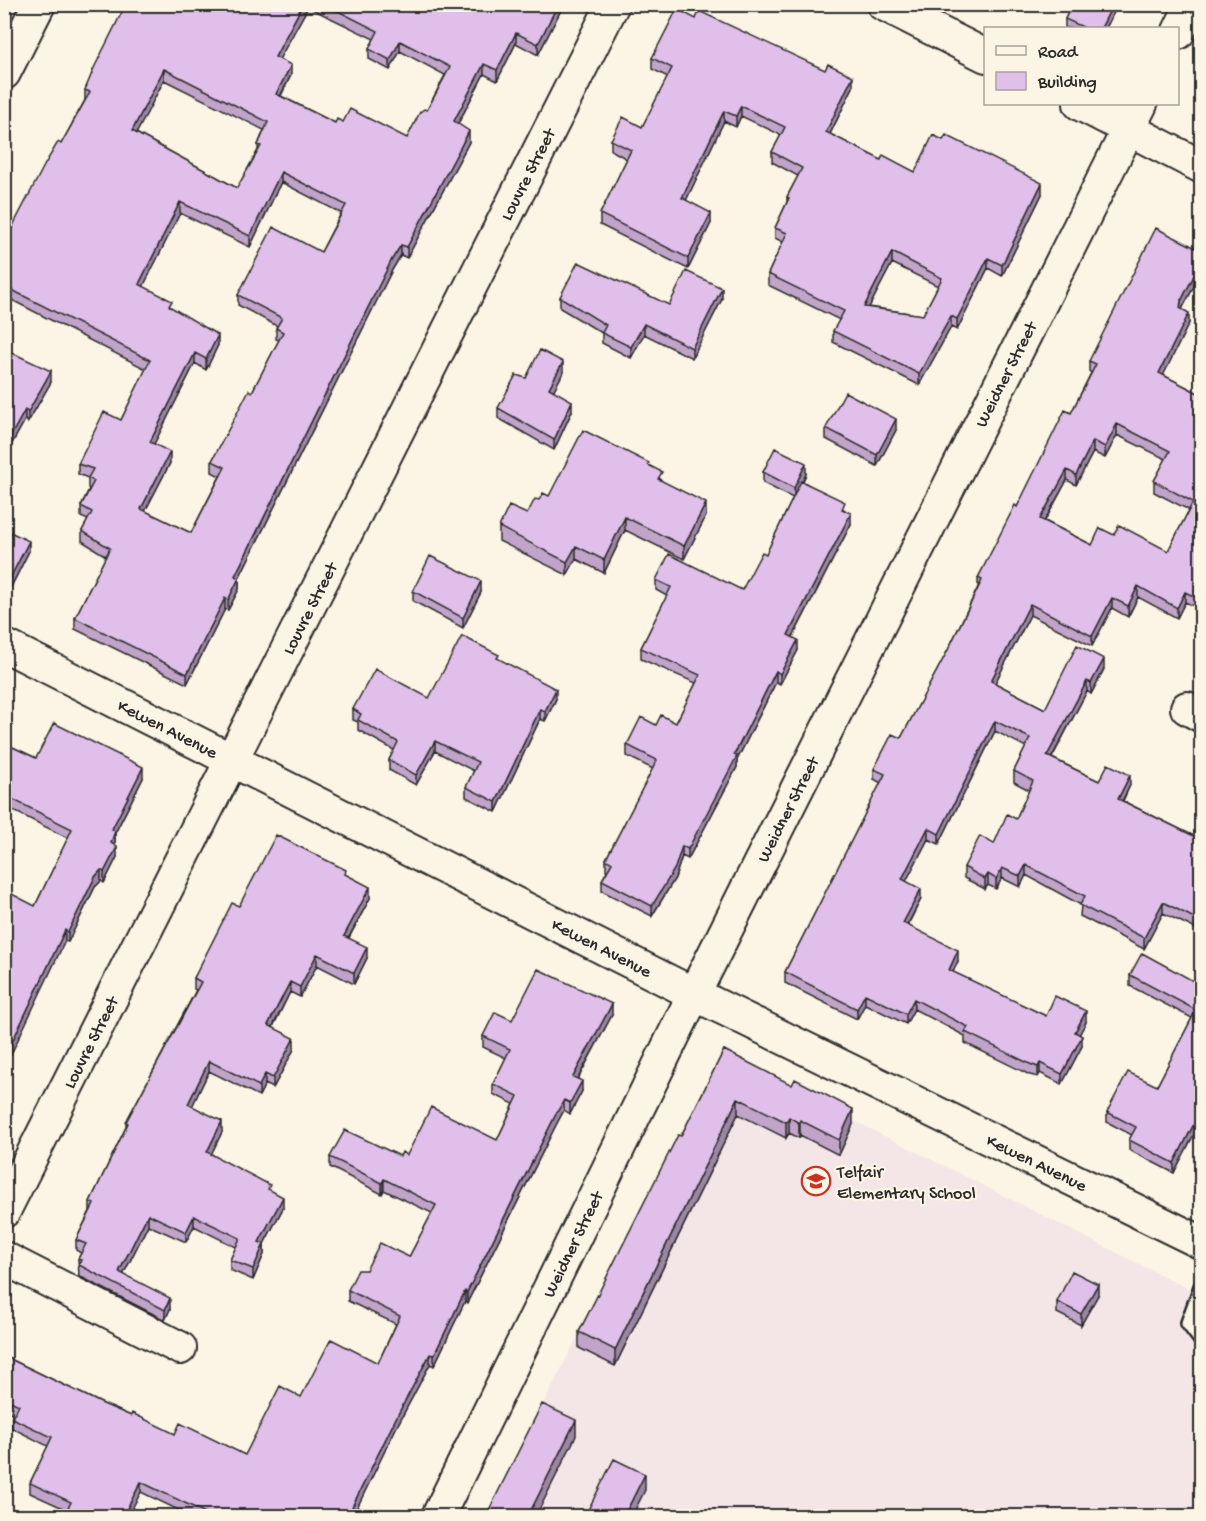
<svg xmlns="http://www.w3.org/2000/svg" width="1206" height="1521" font-family="'Gochi Hand',sans-serif">
<rect width="100%" height="100%" fill="#fcf5e5"/>
<filter id="ink" filterUnits="userSpaceOnUse"><feTurbulence type="fractalNoise" baseFrequency=".0167" numOctaves="2"/><feDisplacementMap in="SourceGraphic" scale="12" xChannelSelector="R" yChannelSelector="G"/><feConvolveMatrix kernelMatrix="1 2 1 2 8 2 1 2 1" color-interpolation-filters="sRGB"/></filter>
<g filter="url(#ink)">
<!-- built -->
<path fill="#f4e5e7" d="M735,1061L1201,1295V1516H486L715,1068L717,1064Z"/>
<g fill="none" stroke-linecap="round" stroke-linejoin="round">
<!-- service casing -->
<g stroke="#2b2b2b" stroke-width="20">
<path id="service" d="M1202,1287L1189,1323L1202,1340"/>
</g>
<!-- minor casing -->
<g stroke="#2b2b2b" stroke-width="36">
<path id="minor" d="M883,4L986,56
M1178,33L1192,4
M4,73L39,4
M1080,104L1202,167
M4,645L694,994L1202,1243
M1187,708L1202,716
M4,1211L613,4
M4,1258L180,1348
M438,1516L694,994L1141,104"/>
</g>
<!-- service -->
<use href="#service" stroke="#fcf5e5" stroke-width="15"/>
<!-- minor -->
<use href="#minor" stroke="#fcf5e5" stroke-width="32"/>
</g>
<!-- wall -->
<path fill="#c1a4ca" stroke="#2b2b2b" stroke-width="1.5" fill-rule="evenodd" d="M126,4H564L538,55L516,43L497,81L484,74L458,124L469,142L407,258L401,255L392,270L239,578V589L228,610L225,609L187,684L75,629V618L106,556L82,541V531L88,520L81,517V506L89,489L88,488V478L78,474V464L121,420L146,369L4,296V243L61,144L85,100V90ZM308,7L374,39L369,49V59L390,70L400,51L445,75L427,110L407,138L343,122L335,123L281,96L291,75L279,59ZM164,80L264,130L258,145V150L237,188L136,133ZM281,182L341,213L321,252L238,295V305L277,326L276,328V339L279,340L252,392L212,461V472L220,476L191,533L145,511L170,463L154,444L195,363L206,370L218,345L172,308L143,286L180,213L250,247Z
M1063,4H1118L1106,28H1065V19L1071,8Z
M696,19L853,87L830,134L881,160L915,172L1042,194L1002,276L988,268L957,330L951,327L919,385L833,342V331L840,320L768,285V274L783,242L775,238V228L787,202V197L798,176L772,162V152L781,135L741,116L736,127L724,121L686,200L711,223L688,269L600,225V214L627,159L611,150V140L642,127L668,77L652,69V58ZM892,263L938,286L923,315L869,307Z
M1202,251V271L1182,309L1189,323L1163,375L1202,395V610L1185,602L1177,618L1138,597L1128,617L1112,608L1092,646L1030,615L995,683L1045,709L1104,669L1091,694L1087,691L1052,758L1099,781L1130,785L1123,801L1202,840V932L1163,913L1144,949L1080,916L1081,905L1026,875L1020,887L1002,878L996,889L988,885L985,889L964,878V867L994,844L1016,819L1029,790L1014,782V771L1026,747L995,731L939,844L928,839L906,881L921,899L908,925L958,961L953,972L1046,1016L1086,1022L1079,1034L1082,1046L1062,1084L1040,1073L1038,1077L1030,1075L965,1043V1036L914,1009L906,1024L865,1004L857,1019L785,983V972L881,783L874,779V769L901,738L948,650L978,587V578L1017,507L1071,413L1091,373L1089,371V361ZM1117,435L1166,459L1154,481V492L1189,510L1168,551L1114,535L1092,545L1045,521L1067,480L1076,485L1093,452L1105,458Z
M560,297L669,305L722,299L692,358L644,334L631,358L602,343V333L560,308Z
M4,349L51,382L28,422L25,420L4,458Z
M563,373L553,391L572,411L554,450L498,418V408L526,378Z
M826,428L896,430L877,466L826,439Z
M649,466L662,481L706,516L684,559L625,530L604,573L576,559L567,575L499,541V527L527,514L539,500L549,496Z
M763,472L806,474L803,481L845,510L851,524L793,637L798,650L780,684L776,682L737,760V767L688,859L682,856L675,878L652,916L602,891V880L607,871L606,870V859L653,769L627,756V745L656,725L676,723L696,683L641,659V648L667,596L656,590V580L742,590L766,554L793,498L763,483Z
M4,529L29,551L8,593L4,591Z
M413,591L481,592L463,628L413,601Z
M499,660L556,699L545,721L540,719L496,812L466,797V787L474,771L435,751L416,785L389,770V760L394,750L358,730V722L353,720V709L429,698Z
M4,743L36,758L143,778L115,833V842L114,845L117,857L104,883L101,881L95,887L68,942L65,941L35,906L68,838L8,808L4,815Z
M346,875L370,898L349,938L367,958L354,984L317,965L300,997L290,992L273,1027L294,1049L273,1088L265,1084L259,1096L209,1071L192,1106L222,1132L211,1154L270,1191L283,1208L264,1244V1254L253,1280L230,1270V1260L236,1247L194,1226L186,1242L148,1225L123,1275L170,1309L165,1320L79,1276L78,1259L81,1253L76,1250V1240L90,1211V1202L126,1127V1122L196,990L194,989V978L239,906Z
M1202,969L1174,1173L1129,1150V1140L1132,1135L1107,1122V1112L1157,1086L1192,1018L1130,986V975L1195,982Z
M612,1015L578,1079L582,1091L570,1114L564,1110L556,1125L467,1303L465,1301L434,1366L430,1364L396,1428L356,1509L360,1516H191L141,1492L67,1510L30,1493V1483L48,1446L12,1428V1418L14,1414L4,1409V1356L101,1403L131,1416L175,1434L245,1455L301,1397L378,1363L396,1324L348,1301V1290L366,1270L409,1257L432,1213L384,1190L382,1194L330,1167V1157L400,1156L497,1140L514,1104L493,1094V1084L506,1058L483,1047V1036L512,1020Z
M724,1050L853,1124L839,1155L800,1135L799,1138L789,1133L786,1138L738,1114L615,1366L579,1348V1332L681,1136Z
M1098,1295L1081,1325L1057,1313V1302Z"/>
<!-- shaded-wall -->
<path fill="#9d86a4" stroke="#2b2b2b" stroke-width="1.5" d="M303,4H308V7L275,67V57Z
M558,4H564L538,55V44Z
M1113,4H1118L1106,28H1101Z
M516,33V43L497,81V70Z
M400,41V51L390,70V60Z
M484,64V74L454,131V121Z
M291,65V75L276,104V94Z
M164,69V80L132,142V131Z
M853,76V87L826,142V132Z
M741,106V116L736,127V116Z
M724,111V121L682,209V198Z
M469,131V142L407,258V247Z
M281,172V182L250,247V236Z
M1042,183V194L1002,276V265Z
M180,202V213L139,295V284Z
M711,213V223L688,269V258Z
M401,245V255L392,270L235,586V576L392,259Z
M892,252V263L864,317V307Z
M988,258V268L957,330V319Z
M1202,260V271L1181,311L1180,308L1181,301Z
M722,288V299L692,358V348Z
M1189,313V323L1159,384V373Z
M951,316V327L919,385V374Z
M644,324V334L631,358V347Z
M218,335V345L206,370V359Z
M195,353V363L150,452V442Z
M563,362V373L549,399V388Z
M51,371V382L28,422V412Z
M572,401V411L554,450V440Z
M25,410V420L4,458V448Z
M896,419V430L877,466V455Z
M1117,424V435L1105,458V447Z
M1093,441V452L1076,485V475Z
M170,452V463L141,519V509Z
M806,463V474L794,499V488Z
M1067,470V480L1040,529V519Z
M706,503V516L684,559V546Z
M851,513V524L788,646V635Z
M625,517V530L604,573V560Z
M29,541V551L8,593V582Z
M576,546V559L567,575V562Z
M239,578V589L228,610V600Z
M481,581V592L463,628V618Z
M1138,586V597L1128,617V606Z
M1185,592V602L1177,618V608Z
M225,598V609L187,684V674Z
M1112,598V608L1092,646V636Z
M1030,604V615L991,691V681Z
M798,640V650L780,684V674Z
M1104,659V669L1091,694V683Z
M776,671V682L737,760V767L688,859V849L734,755Z
M1087,681V691L1047,766V756Z
M556,689V699L545,721V711Z
M540,709V719L496,812V802Z
M995,721V731L939,844V834Z
M435,741V751L416,785V775Z
M143,767V778L115,833V842L111,854L112,829Z
M1130,775V785L1118,809V799Z
M8,797V808L4,815V805Z
M928,828V839L902,889V879Z
M682,846V856L675,878L652,916V906Z
M117,847V857L104,883V872Z
M1026,865V875L1020,887V876Z
M1002,868V878L996,889V879Z
M101,870V881L95,887L68,942V932L95,877Z
M988,874V885L985,889V879Z
M370,887V898L344,946V936Z
M921,889V899L903,933V923Z
M1163,902V913L1144,949V938Z
M65,930V941L4,1069V1059Z
M367,947V958L354,984V973Z
M958,950V961L949,980V970Z
M317,954V965L300,997V987Z
M290,982V992L268,1036V1025Z
M865,994V1004L857,1019V1009Z
M914,999V1009L906,1024V1014Z
M612,1004V1015L573,1087V1077Z
M1086,1011V1022L1075,1043V1032Z
M1082,1036V1046L1062,1084V1074Z
M294,1038V1049L273,1088V1078Z
M209,1061V1071L188,1115V1104Z
M1040,1063V1073L1038,1077V1067Z
M265,1074V1084L259,1096V1086Z
M582,1081V1091L570,1114V1103Z
M738,1098V1114L615,1366V1350Z
M564,1100V1110L556,1125L467,1303V1292L556,1114Z
M1202,1108V1119L1174,1173V1163Z
M853,1109V1124L839,1155V1140Z
M789,1117V1133L786,1138V1122Z
M800,1120V1135L799,1138V1123Z
M222,1121V1132L207,1163V1152Z
M384,1179V1190L382,1194V1183Z
M283,1197V1208L259,1253V1242Z
M148,1214V1225L119,1283V1272Z
M194,1216V1226L186,1242V1232Z
M264,1244V1254L253,1280V1269Z
M1098,1284V1295L1081,1325V1314Z
M465,1291V1301L434,1366V1355Z
M170,1298V1309L165,1320V1310Z
M430,1354V1364L396,1428L353,1516L352,1507L396,1418Z
M576,1420V1436L536,1516H528Z
M645,1474V1490L632,1516H624Z
M141,1482V1492L128,1516H123Z"/>
<!-- building -->
<path fill="#e0bfeb" stroke="#2b2b2b" stroke-width="1.5" fill-rule="evenodd" d="M126,4H303L275,57L291,65L276,94L335,123L337,119L343,122L350,109L407,138L420,112L424,109L427,110L450,67L400,41L390,60L369,49L378,31L324,4H558L538,44L516,33L497,70L484,64L454,121L469,131L407,247L401,245L392,259L235,576L239,578L228,600L225,598L187,674L75,618L110,548L82,531L92,512L81,506L94,481L88,478L93,469L78,464L104,412L121,420L150,360L4,286V243L45,164L58,142L61,144L90,92L85,90L94,68ZM164,69L268,122L258,145L261,146L237,188L132,131ZM281,172L346,205L321,252L273,227L238,295L282,318L276,328L283,332L252,392L249,390L212,461L225,467L191,533L141,509L170,452L150,442L195,353L206,359L218,335L169,306L172,301L139,284L180,202L250,236Z
M1072,4H1113L1101,28H1085L1065,19Z
M677,9L696,19L699,11L825,70L828,64L853,76L826,132L881,160L883,155L915,172L933,135L943,140L946,135L1042,183L1002,265L988,258L957,319L951,316L919,374L833,331L844,311L768,274L787,233L775,228L789,198L787,197L802,168L772,152L785,127L741,106L736,116L724,111L682,198L711,213L688,258L600,214L631,150L611,140L623,117L642,127L672,68L652,58ZM892,252L942,278L923,315L864,307Z
M1156,228L1202,251V260L1181,301L1180,308L1189,313L1159,373L1202,395V600L1185,592L1177,608L1138,586L1128,606L1112,598L1092,636L1030,604L991,681L1045,709L1077,645L1104,659L1091,683L1087,681L1047,756L1099,781L1108,764L1130,775L1118,799L1202,840V922L1163,902L1144,938L1080,905L1085,896L1026,865L1020,876L1002,868L996,879L988,874L985,879L964,867L980,836L994,844L1007,814L1016,819L1033,781L1014,771L1030,738L995,721L939,834L928,828L902,879L921,889L903,923L958,950L949,970L1046,1016L1055,996L1086,1011L1075,1032L1082,1036L1062,1074L1040,1063L1038,1067L1030,1064L965,1032L968,1027L914,999L906,1014L865,994L857,1009L785,972L885,774L874,769L892,734L901,738L948,650L982,580L978,578L1015,505L1017,507L1065,410L1071,413L1096,364L1089,361ZM1117,424L1170,451L1154,481L1193,502L1168,551L1119,525L1114,535L1100,528L1092,545L1040,519L1067,470L1076,475L1093,441L1105,447Z
M578,262L669,305L686,271L722,288L692,348L644,324L631,347L602,333L606,325L560,297Z
M4,349L51,371L28,412L25,410L4,448Z
M540,350L563,362L549,388L572,401L554,440L498,408L516,375L526,378Z
M845,392L896,419L877,455L826,428Z
M583,430L649,463L648,465L662,472L658,479L706,503L684,546L625,517L604,560L576,546L567,562L499,527L509,506L527,514L535,499L539,500L543,493L549,496Z
M775,448L806,463L794,488L763,472Z
M801,481L845,502L842,509L851,513L788,635L798,640L780,674L776,671L734,755L737,756L688,849L682,846L675,868L652,906L602,880L612,863L606,859L657,760L627,745L641,717L656,725L661,715L676,723L700,675L641,648L671,587L656,580L669,554L742,590L762,552L766,554Z
M4,529L29,541L8,582L4,581Z
M430,556L481,581L463,618L413,591Z
M462,636L499,655L497,658L556,689L545,711L540,709L496,802L466,787L478,762L435,741L416,775L389,760L398,742L358,720L361,714L353,709L375,669L429,698Z
M54,723L143,767L112,829L115,831L111,843L117,847L104,872L101,870L95,877L68,932L65,930L4,1059V890L35,906L72,829L8,797L4,805V743L36,758Z
M276,835L346,870L345,874L370,887L344,936L367,947L354,973L317,954L300,987L290,982L268,1025L294,1038L273,1078L265,1074L259,1086L209,1061L188,1104L222,1121L207,1152L270,1185L268,1189L283,1197L259,1242L264,1244L253,1269L230,1260L240,1238L194,1216L186,1232L148,1214L119,1272L170,1298L165,1310L79,1265L81,1260L78,1259L86,1244L76,1240L94,1204L90,1202L128,1123L126,1122L201,982L194,978L232,903L239,906Z
M1142,953L1195,982L1202,969V1108L1174,1163L1129,1140L1136,1127L1107,1112L1128,1072L1157,1086L1196,1010L1130,975Z
M538,969L612,1004L573,1077L582,1081L570,1103L564,1100L556,1114L467,1292L465,1291L434,1355L430,1354L396,1418L352,1507L360,1511L357,1516H245L238,1513L237,1516H212L141,1482L123,1516H64L71,1502L30,1483L52,1437L12,1418L19,1405L4,1398V1356L101,1403L131,1416L132,1413L175,1434L180,1423L245,1455L280,1386L301,1397L331,1339L378,1363L400,1316L348,1290L358,1270H366L380,1243L409,1257L436,1205L384,1179L382,1183L330,1157L345,1130L400,1156L402,1152L407,1155L431,1107L497,1140L518,1096L493,1084L510,1049L483,1036L495,1012L512,1020Z
M724,1050L792,1085L795,1079L853,1109L839,1140L800,1120L799,1123L789,1117L786,1122L738,1098L615,1350L579,1332L678,1135L681,1136Z
M1072,1271L1098,1284L1081,1314L1057,1302Z
M542,1404L576,1420L528,1516H486Z
M614,1459L645,1474L624,1516H585Z"/>
</g>
<!-- icons -->
<defs>
<g id="school-ring" transform="scale(1.5)"><circle r="9.5" fill="#fcf5e5" stroke="#c8321e" stroke-width="1.5"/><path d="M0-5L7-2L0 1L-7-2ZM-4 1L0 2.5L4 1V4Q0 6-4 4Z" fill="#c8321e"/></g>
</defs>
<g fill-rule="evenodd">
<use href="#school-ring" x="816" y="1181"/>
</g>
<g text-anchor="middle" stroke-width="4.5" stroke-linejoin="round" paint-order="stroke">
<!-- street labels -->
<g font-size="18" fill="#2b2b2b" stroke="#fcf5e5">
<text transform="translate(527 174) rotate(-63)" y="6">Louvre Street</text>
<text transform="translate(1005 374) rotate(-63)" y="6">Weidner Street</text>
<text transform="translate(309 608) rotate(-63)" y="6">Louvre Street</text>
<text transform="translate(168 728) rotate(27)" y="6">Kewen Avenue</text>
<text transform="translate(787 809) rotate(-63)" y="6">Weidner Street</text>
<text transform="translate(602 947) rotate(27)" y="6">Kewen Avenue</text>
<text transform="translate(90 1042) rotate(-63)" y="6">Louvre Street</text>
<text transform="translate(1037 1162) rotate(26)" y="6">Kewen Avenue</text>
<text transform="translate(572 1244) rotate(-64)" y="6">Weidner Street</text>
</g>
<!-- poi labels -->
<g font-size="18" fill="#2b2b2b" stroke="#fcf5e5" text-anchor="start">
<text x="837" y="1177">Telfair<tspan x="837" dy="21">Elementary School</tspan></text>
</g>
</g>
<!-- margin -->
<rect width="1206" height="1521" fill="none" stroke="#fcf5e5" stroke-width="24"/>
<rect x="12" y="12" width="1182" height="1497" fill="none" stroke="#2b2b2b" stroke-width="2" filter="url(#ink)"/>
<!-- legend -->
<rect x="984" y="27" width="195" height="78" fill="#fcf5e5" stroke="#a8a49b" stroke-width="1.5"/>
<rect x="996" y="46" width="30" height="9" fill="#fcf5e5" stroke="#a8a49b" stroke-width="1.5"/>
<text x="1038" y="57" font-size="18" fill="#2b2b2b">Road</text>
<rect x="996" y="72" width="30" height="18" fill="#e0bfeb" stroke="#a8a49b" stroke-width="1.5"/>
<text x="1038" y="87" font-size="18" fill="#2b2b2b">Building</text>
</svg>
